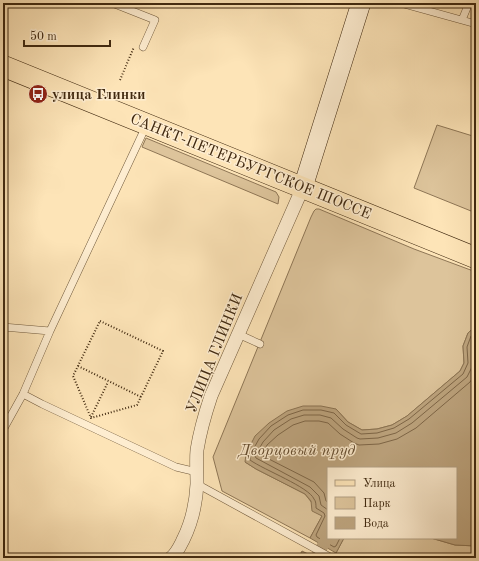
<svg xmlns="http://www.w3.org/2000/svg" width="479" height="561" font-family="'Old Standard TT',serif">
<rect width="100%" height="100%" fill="#fde4b7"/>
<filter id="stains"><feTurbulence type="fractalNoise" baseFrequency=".005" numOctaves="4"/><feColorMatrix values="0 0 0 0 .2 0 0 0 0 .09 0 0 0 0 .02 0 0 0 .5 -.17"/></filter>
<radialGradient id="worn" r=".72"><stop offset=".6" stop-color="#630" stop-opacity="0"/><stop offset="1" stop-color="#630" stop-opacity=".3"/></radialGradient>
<!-- green -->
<path fill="#ddc49b" stroke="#8e7656" d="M437,125L476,137V213L414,188Z
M146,138L276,192L279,197L278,204L142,147Z
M316,209H319L414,249L476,272V326L468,333L463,346L464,363L460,371L407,416L392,425L377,429L362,430L348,422L336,409L245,462L256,469L305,494L322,516L310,538L222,491L213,457L311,217L314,211Z
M344,538H431L455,545L476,546V558H346L336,553Z"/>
<!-- water -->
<path fill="#bda47e" stroke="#8b7352" d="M476,326V546L455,545L431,538H456V468H328V538H344L336,553L310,538L322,516L312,511L311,501L305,494L256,469L245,462L246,454L255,436L269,423L287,411L303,406H321L336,409L348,422L362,430L377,429L392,425L407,416L460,371L464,363L463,346L468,333Z
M302,551L316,558H298Z"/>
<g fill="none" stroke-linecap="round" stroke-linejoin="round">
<!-- shore -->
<path stroke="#7e6647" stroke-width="1" d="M328,502L326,501L324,493L314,482L263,456V454L267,445L278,435L293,425L305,421H319L328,423L340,434L354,443L359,445L379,444L397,439L416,428L470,382L476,373
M328,510L321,505L319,496L310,487L256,458L255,456L263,442L274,430L291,419L304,415H320L331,418L343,429L357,438L360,439L378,438L396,433L412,423L467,377L473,365L472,347L476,338
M340,538L336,546L334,547L317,537L316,535L325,516L324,513L316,508C316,505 316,501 314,499C309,487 264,470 250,460V455L259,439L271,426L288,415L303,410H321L334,413L346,425L361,434L377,433L394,428L409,419L463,374L468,363L467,347L471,336L476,331"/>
<!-- canal -->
<path stroke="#bda47e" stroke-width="12" d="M316,558L328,536"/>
<!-- lane casing -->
<g stroke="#6f583a" stroke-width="8">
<path id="lane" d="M112,3L155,20L143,47
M400,3L476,24
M462,20L469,3
M3,327L50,331
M238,334L260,344
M23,394L42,404L176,467L197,472
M3,430L23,394L50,331L146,126
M197,484L332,558"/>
</g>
<!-- street casing -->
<g stroke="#6f583a" stroke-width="14">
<path id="street" d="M171,558C177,553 180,546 183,540C192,522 196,504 197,484C197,472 196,461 197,450C200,431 205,414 211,396L303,187"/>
</g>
<!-- secondary casing -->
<g stroke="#402910" stroke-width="20">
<path id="secondary" d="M303,187L361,3"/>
</g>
<!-- primary casing -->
<g stroke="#402910" stroke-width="22">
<path id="primary" d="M3,66L476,258"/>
</g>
<!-- path -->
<path stroke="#402910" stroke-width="2" stroke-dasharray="1 2" stroke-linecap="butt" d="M120,80L134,47
M100,321L163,351L137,405L91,418L73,376Z
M78,366L141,397
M91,417L108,382"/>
<!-- lane -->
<use href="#lane" stroke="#feedd0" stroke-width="7"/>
<!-- street -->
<use href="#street" stroke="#feedd0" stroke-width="13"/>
<!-- secondary -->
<use href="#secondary" stroke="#feedd0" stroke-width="19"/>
<!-- primary -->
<use href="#primary" stroke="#fde4b7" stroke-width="21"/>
</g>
<!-- icons -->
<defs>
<g id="bus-disc" transform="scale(1)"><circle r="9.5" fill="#8f2418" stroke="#feedd0"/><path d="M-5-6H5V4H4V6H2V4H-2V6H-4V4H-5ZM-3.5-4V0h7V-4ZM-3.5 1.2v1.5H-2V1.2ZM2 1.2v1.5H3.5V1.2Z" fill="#fff"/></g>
</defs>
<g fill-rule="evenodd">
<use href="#bus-disc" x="38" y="94"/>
</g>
<g text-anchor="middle" stroke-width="3" stroke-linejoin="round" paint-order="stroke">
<!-- poi labels -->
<g font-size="15" font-weight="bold" fill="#402910" stroke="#feedd0" text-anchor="start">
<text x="52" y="99">улица Глинки</text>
</g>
<!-- street labels -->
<g font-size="15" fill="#402910" stroke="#feedd0">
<text transform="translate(251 166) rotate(22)" y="5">САНКТ-ПЕТЕРБУРГСКОЕ ШОССЕ</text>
<text transform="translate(214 353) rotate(-68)" y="5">УЛИЦА ГЛИНКИ</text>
</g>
<!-- water labels -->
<g font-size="16" font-style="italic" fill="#664e31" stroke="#feedd0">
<text x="297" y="455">Дворцовый пруд</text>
</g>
</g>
<!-- margin -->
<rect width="479" height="561" fill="none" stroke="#fde4b7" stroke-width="16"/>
<rect x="4" y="4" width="471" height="553" fill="none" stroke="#402910" stroke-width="2"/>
<rect x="8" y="8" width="463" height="545" fill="none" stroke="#402910"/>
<!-- legend -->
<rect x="327" y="467" width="130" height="72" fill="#feedd0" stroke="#b29f83"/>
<rect x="335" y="480" width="20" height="6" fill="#fde4b7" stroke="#b29f83"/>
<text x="363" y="487" font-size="12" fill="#402910">Улица</text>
<rect x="335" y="497" width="20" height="12" fill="#ddc49b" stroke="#b29f83"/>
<text x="363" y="507" font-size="12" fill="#402910">Парк</text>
<rect x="335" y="517" width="20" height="12" fill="#bda47e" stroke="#b29f83"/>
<text x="363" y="527" font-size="12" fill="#402910">Вода</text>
<!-- scale -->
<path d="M24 40v6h86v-6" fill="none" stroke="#402910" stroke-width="2"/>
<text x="30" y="40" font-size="12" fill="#402910" stroke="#feedd0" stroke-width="3" paint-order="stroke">50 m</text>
<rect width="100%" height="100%" filter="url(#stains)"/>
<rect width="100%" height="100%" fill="url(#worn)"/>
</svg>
